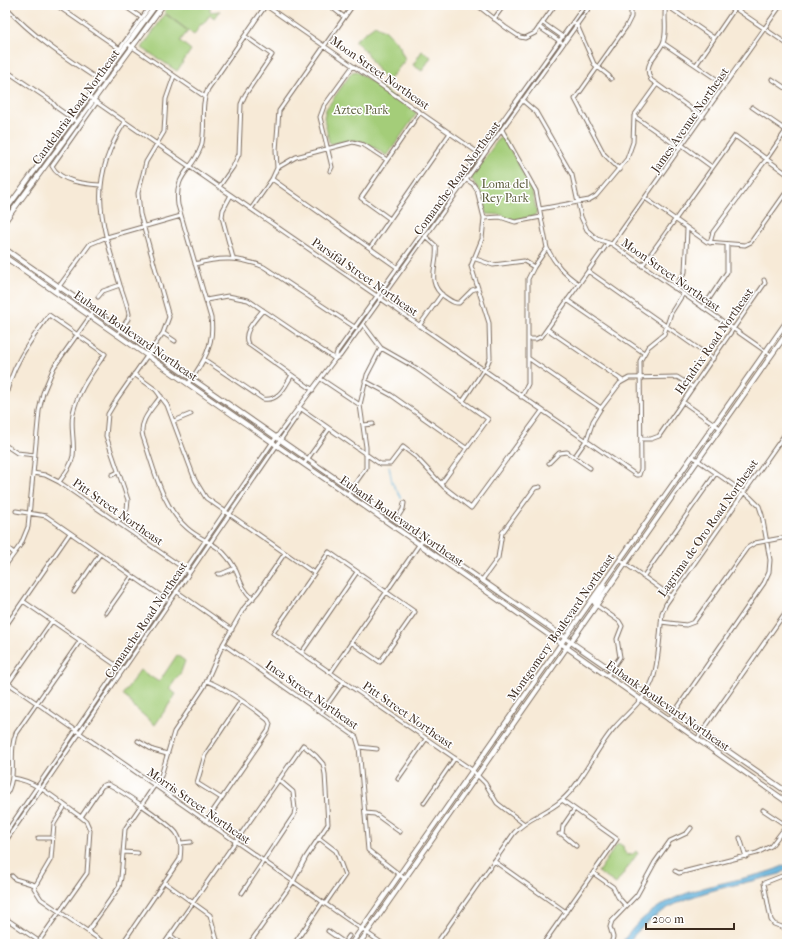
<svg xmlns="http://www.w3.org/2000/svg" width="792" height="949" font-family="'IM FELL French Canon',serif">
<rect width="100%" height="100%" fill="#fff"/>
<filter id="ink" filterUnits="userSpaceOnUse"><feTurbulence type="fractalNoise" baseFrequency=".025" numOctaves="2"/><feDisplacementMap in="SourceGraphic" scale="8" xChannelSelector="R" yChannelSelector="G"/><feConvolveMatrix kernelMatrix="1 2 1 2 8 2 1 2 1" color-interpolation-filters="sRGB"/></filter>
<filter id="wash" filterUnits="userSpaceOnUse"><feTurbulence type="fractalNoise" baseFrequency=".012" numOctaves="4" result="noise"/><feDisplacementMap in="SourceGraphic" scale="16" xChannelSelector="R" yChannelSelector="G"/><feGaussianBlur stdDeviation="0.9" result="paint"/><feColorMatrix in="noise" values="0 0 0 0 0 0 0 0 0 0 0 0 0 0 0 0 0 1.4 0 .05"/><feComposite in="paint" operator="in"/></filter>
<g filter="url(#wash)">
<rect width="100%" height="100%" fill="#f7ead7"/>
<!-- green -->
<path fill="#a4cd79" stroke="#707c4c" d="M169,5H210V12L220,11L215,18L210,15L203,24L200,25L194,35L164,12Z
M165,14L188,31L180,41L191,50L177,71L142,48Z
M375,25L386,31L400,46C400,52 404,55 405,60L390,79H385C373,67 368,50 354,41Z
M422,51L431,57L422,71L413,65Z
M356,71L417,113L387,156C362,139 362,138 332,144L329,142L324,117L326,109L352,72Z
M502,134L531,188L537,212L534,216L516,220H510L502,215L486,214L479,189L471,178Z
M177,655L185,661L181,672L169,689L176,694L155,725L134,707L123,694L140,670L159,682Z
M618,843L623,846L624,851L627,855L633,854L636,851L638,853L616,884L598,872Z"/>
<!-- water -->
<path fill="#5eafd9" stroke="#4c6c7c" d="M787,864V870L780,874C722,890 666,892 627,944H621C651,899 691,890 740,879C756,875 772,872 787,864Z"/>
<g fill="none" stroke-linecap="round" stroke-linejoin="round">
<!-- stream -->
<path stroke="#5eafd9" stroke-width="1" d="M389,466L392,482L401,498"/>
</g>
</g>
<g filter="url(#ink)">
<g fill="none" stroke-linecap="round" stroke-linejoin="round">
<!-- minor casing -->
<g stroke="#7d6d5f" stroke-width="5">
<path id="minor" d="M56,5L120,49
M123,5L142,18
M265,5L480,154
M329,5L344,17
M477,5L505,27L520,37L525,38L535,33L555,5
M666,5C663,17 668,32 663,43C657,56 642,64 651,80L703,117
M666,5L714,38
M730,5L787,44
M5,6C33,37 67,59 102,82
M494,19L504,5
M573,22L577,25L594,64L609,76L611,79
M543,23L563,37
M539,27L561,42
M663,43L725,85
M128,44L204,96
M696,65L735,8
M5,70L51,101L57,108L77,122
M98,79L151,5
M772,79L787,89
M89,97L636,475H639L641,469L640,361L648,347L664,334L671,313L683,294
M522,100L536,112L572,175L581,217L587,230L597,239L612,244L771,355
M97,102L52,166C60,182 85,184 100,185
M752,107L787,131
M634,116L680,148
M502,130L536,191L547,248C555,264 564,274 579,284
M682,145L712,167
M277,168L296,157L353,142L364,145L387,160
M620,170L604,154L575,99L626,27L631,17V5
M330,171L332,167L320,117L324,106L353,66
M272,179L398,268
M219,187L233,167L239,154L241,104L245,95L272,55L245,36
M231,195L223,210L222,217L233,258
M645,198L707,242L745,245L751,242L787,191
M251,209L272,179L277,168L276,150L279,111L353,5
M540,209L589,200L596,196L627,159L633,142L634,116L657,84
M484,218L500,217L515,222L541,217
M390,219L361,198L420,112
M425,236L436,246C439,264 424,282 445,297C450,300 454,304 459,303L472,290L478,288
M710,243L713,232L768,157L785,132L787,125
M612,244L781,5
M370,248L450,133
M473,258L493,265L524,261L534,267
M195,264C220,257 240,257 264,267L356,328
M642,266L735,136L787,174
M588,271L713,359
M674,288L685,272L687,229
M55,292L90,244L107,237L181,216
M98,297L103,291L120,285
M206,300L228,296L248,300L335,359
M567,300L644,353
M703,308L727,272V244
M263,310C256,319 242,332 248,344L313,390
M363,324L381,348L416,368L488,419L441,484
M419,326L442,294
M547,329L623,381
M163,333L175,341
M117,335L128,319L129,314C127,304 123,294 120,285C101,221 86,182 125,122
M528,339H536L542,336L608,243
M528,358L601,408
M335,359L340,356L591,5
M205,360L263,399C279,402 285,386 292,375
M134,374L156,390L167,405L195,480L206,498L314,573
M321,379L360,405
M365,381L391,395L466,448
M188,384C203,363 215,345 211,318L178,205C174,173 192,172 201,147C207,128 199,107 208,89L266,5
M161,396C153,408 138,421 143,437C154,468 161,505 187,528C200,540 217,543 228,558C241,573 237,585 253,599
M521,397L528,384V279L534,267L547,248
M463,401L487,365L490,358L489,323L471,266L482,239L484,218L477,190L473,184L465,179
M5,402C9,369 30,341 49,315L105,354C92,373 78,390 73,413C70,427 75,441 73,456C71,466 65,474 59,482
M683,402L720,428
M300,408L380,464H390L403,447L416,457L444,487L471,508L542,411
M174,421L191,414
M363,425L373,424
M641,439H651L659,436L765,283L764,280
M5,445L17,453L35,455
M575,456L587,439L593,421L601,408L620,383L629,378L677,377L693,387
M549,463L559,453L567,452L590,468
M304,464L329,429
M33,473L45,475L59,482L189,572
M112,475L118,472
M347,495L366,468V447L360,405L367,375L381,348
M16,511L46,516L167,600
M396,520L403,509L404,503
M117,523L127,509L128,500L106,436L108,414L117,399L163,333L169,317L140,214L138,193L146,162L164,132L166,99L174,76
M5,546L14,553
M620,560L671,596
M5,566L21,544L28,527L39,411L43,393L54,367L94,311
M218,574H221L235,568
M643,577L716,473
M482,580L498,558L502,533L535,488L540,487
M176,591L232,630
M74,592L100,554
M23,601L120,668
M596,605L619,621L622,626L617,639L620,657L607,676
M106,613L132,576
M661,622L686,625L694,622L747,548L755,543L787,537
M5,627L70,533
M351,642L380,662L415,612L329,552L273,633L472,770L485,783L497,803L523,823
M223,644L356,737L359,747L368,850L405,879
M302,652L357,572
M331,672L423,539
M5,681L383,944
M5,688L52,621
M322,712L344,681
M669,720L764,583L769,572L770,560L762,515L759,506L750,497L692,456
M697,739L787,610
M138,741L153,750L167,754
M359,747L377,749
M13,778C38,781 60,803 81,817L86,821L90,830L87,873L39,941
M398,779L426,739
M5,796C19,776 7,754 16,733L80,641
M221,798L197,783L205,755L241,701
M424,803L455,758
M65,806L54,824L51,859L34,888L41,899L106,944
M763,810L787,826
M365,813L375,814L400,832
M81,817L102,786L107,784C118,788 172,825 177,834C182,842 181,850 180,859L122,944
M206,821L268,731L270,724L268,720C249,705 229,690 207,681
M5,834L272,443L335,359L337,352L585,5
M559,834H562L576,846
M562,834L563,826L574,810
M38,838H53
M319,838L336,851L345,875L325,904
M740,838L746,857
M5,842L299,413L300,408
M181,843L191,842
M123,852L138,853
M494,861L566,912
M675,871L679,873L757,853L771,846L787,825
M593,873L613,887L618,897L626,906
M787,874L764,883L771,920L774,924L787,929
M12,876L15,879L35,885
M164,882L210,915L217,940L222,944
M242,893L294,815L295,809L293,792L278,779
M5,918L43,944
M88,931L119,887L121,878L125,829L161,776L174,732L204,687L223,644L244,608L258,592L285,553
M328,931L345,943
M170,935L181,944
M344,943L349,936
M164,944L303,745L316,756L323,764L325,774L328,824L306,857L293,882L249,944
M294,944L322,903
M436,944L514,833C527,818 546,814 561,801C584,781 595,749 615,727C628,712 646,699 653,679C659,661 660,633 662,613L666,604L787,431
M543,944L617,839L562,800
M611,944L613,937L610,927L612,921L637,895L655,862L670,841L687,833L691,828"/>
</g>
<!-- major casing -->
<g stroke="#7d6d5f" stroke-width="6">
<path id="major" d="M5,211L156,5
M5,221L163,5
M5,249L787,792
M5,257L419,544L787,802
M596,605L594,602L604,587L603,584
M351,944L787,321
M359,944L787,333"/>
</g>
<!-- minor -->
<use href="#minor" stroke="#fff" stroke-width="3"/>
<!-- major -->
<use href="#major" stroke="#fff" stroke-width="4"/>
</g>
</g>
<g text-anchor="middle" stroke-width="3" stroke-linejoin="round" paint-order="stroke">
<!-- street labels -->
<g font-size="12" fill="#3b2a1e" stroke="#fff">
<text transform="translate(380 73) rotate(35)" y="4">Moon Street Northeast</text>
<text transform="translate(76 107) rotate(-54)" y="4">Candelaria Road Northeast</text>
<text transform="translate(690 120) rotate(-55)" y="4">James Avenue Northeast</text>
<text transform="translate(457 178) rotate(-54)" y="4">Comanche Road Northeast</text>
<text transform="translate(671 275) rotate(35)" y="4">Moon Street Northeast</text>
<text transform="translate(365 277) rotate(35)" y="4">Parsifal Street Northeast</text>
<text transform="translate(136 336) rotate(35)" y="4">Eubank Boulevard Northeast</text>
<text transform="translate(714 341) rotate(-55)" y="4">Hendrix Road Northeast</text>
<text transform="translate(118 512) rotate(35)" y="4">Pitt Street Northeast</text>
<text transform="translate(402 521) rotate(35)" y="4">Eubank Boulevard Northeast</text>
<text transform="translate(708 528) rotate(-55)" y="4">Lagrima de Oro Road Northeast</text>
<text transform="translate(146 620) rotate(-56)" y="4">Comanche Road Northeast</text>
<text transform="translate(561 627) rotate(-55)" y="4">Montgomery Boulevard Northeast</text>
<text transform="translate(312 695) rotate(35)" y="4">Inca Street Northeast</text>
<text transform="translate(668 706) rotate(35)" y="4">Eubank Boulevard Northeast</text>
<text transform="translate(408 715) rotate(35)" y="4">Pitt Street Northeast</text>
<text transform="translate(199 806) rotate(35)" y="4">Morris Street Northeast</text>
</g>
<!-- park labels -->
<g font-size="12" fill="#5a5b39" stroke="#fff">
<text x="361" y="114">Aztec Park</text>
<text x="505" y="188">Loma del<tspan x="505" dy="14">Rey Park</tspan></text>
</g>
</g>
<!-- margin -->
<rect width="792" height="949" fill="none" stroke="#fff" stroke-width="20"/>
<!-- scale -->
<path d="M646 923v6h88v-6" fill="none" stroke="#3b2a1e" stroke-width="2"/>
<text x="652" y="923" font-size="12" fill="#3b2a1e" stroke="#ffffff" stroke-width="3" paint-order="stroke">200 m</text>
</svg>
